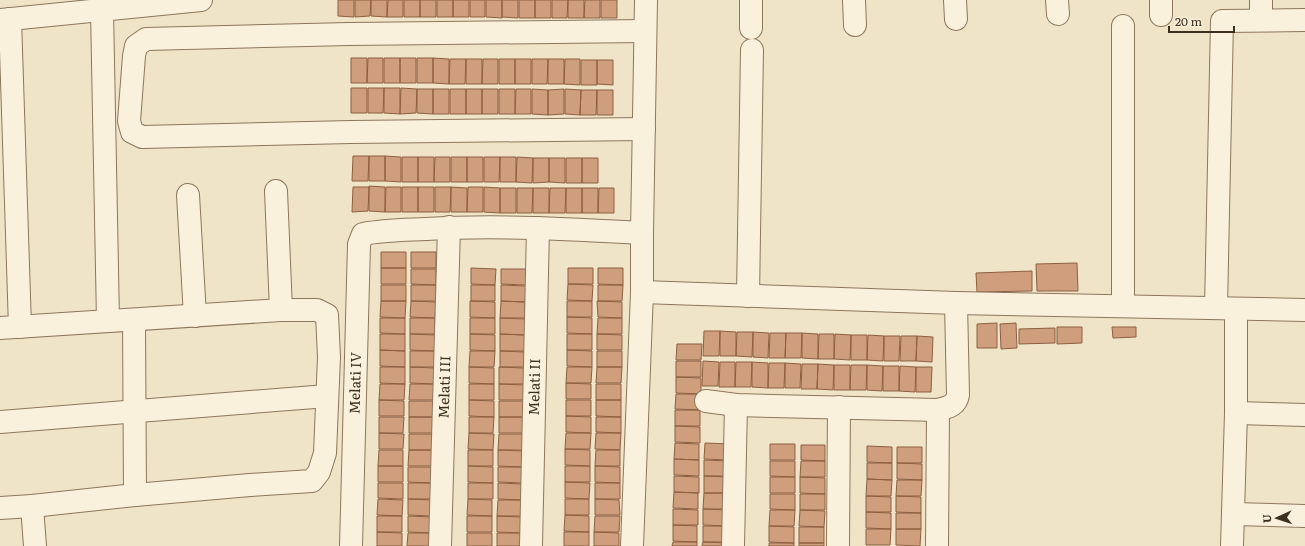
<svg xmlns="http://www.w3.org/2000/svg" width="1305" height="546" font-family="Literata,serif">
<rect width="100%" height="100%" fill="#f0e4c8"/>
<!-- building -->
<path fill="#cf9f7d" stroke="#8d5f41" d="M338,0H354V17L338,16Z
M355,0H371L370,16L355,17Z
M371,0H387V17L371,16Z
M388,0H403V17H387Z
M404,0H420V17H404Z
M420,0H436V17H420Z
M437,0H453V17H437Z
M453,0H469V17H453Z
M470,0H485V17H470Z
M486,0H502V18L486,17Z
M502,0H518V18L502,17Z
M519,0H535V18H519Z
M535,0H551V18H535Z
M552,0H568L567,18H552Z
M568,0H584V18H568Z
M585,0H600V18H584Z
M601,0H617V18H601Z
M351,58H367V83H351Z
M368,58H383V83H367Z
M384,58H400V83H384Z
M400,58H416V83H400Z
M417,58H433V83H417Z
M433,58L449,59V84L433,83Z
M450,59H466L465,84H449Z
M466,59H482V84H466Z
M483,59H498V84H482Z
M499,59H515V84H499Z
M515,59H531V84H515Z
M532,59H548L547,84H532Z
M548,59H564V84H548Z
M565,59H580V85L564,84Z
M581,60H597V85H581Z
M597,60H613V85L597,84Z
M351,88H367V113H351Z
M368,88H384L383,113H368Z
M384,88H400V114L384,113Z
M401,88L417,89L416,113L400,114Z
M417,89H433V114L417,113Z
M433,89H449V114H433Z
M450,89H466V114H450Z
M466,89H482V114H466Z
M482,89H498V114H482Z
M499,89H515V114H499Z
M516,89H531V114H515Z
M532,89L548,90V115L532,114Z
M564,89V114L548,115V90Z
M565,89L581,90L580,115L565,114Z
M581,90H597L596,115H580Z
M597,90H613V115H597Z
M353,156H369L368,181H352Z
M369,156H385V181H369Z
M385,156L401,157V182L385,181Z
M402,157H418V182H402Z
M418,157H434V182H418Z
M435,157H450V182H434Z
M451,157H467V182H451Z
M467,157H483V182H467Z
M484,157H500L499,182H484Z
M500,157H516V182H500Z
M517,157L533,158L532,183L516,182Z
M533,158H549V182L533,183Z
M549,158H565V183L549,182Z
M566,158H582V183H566Z
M582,158H598V183H582Z
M369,186L385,187V212L369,211Z
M353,187H369L368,211L352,212Z
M386,187H401V212H385Z
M402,187H418V212H402Z
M418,187H434V212H418Z
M435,187H451L450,212H435Z
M451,187L467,188V212H451Z
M468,187H483V212H467Z
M484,187L500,188V213L484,212Z
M500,188H516V213H500Z
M517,188H533L532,213H517Z
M533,188H549V213H533Z
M550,188H566L565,213H549Z
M566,188H582V213H566Z
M582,188H598V213H582Z
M599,188H614V213H598Z
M381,252H406V268H381Z
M411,252H436V268H411Z
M1077,263L1078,291H1037L1036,264Z
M381,268H406V284H381Z
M471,268L496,269L495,285L471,284Z
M568,268H593V284H568Z
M598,268H623V285L598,284Z
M411,269H436V285L411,284Z
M501,269H526V285L501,284Z
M1032,271V291L977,292L976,273Z
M568,284L593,285L592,301L567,300Z
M381,285H406V301H381Z
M411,285H436V301H411Z
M471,285H495V301H471Z
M501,285L526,286L525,302L501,301Z
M598,285H623L622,301H598Z
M381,301H406L405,318L380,317Z
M411,301L436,302L435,318L410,317Z
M470,301L495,302V318L470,317Z
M501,301L525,302V318H500Z
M567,301H592V317H567Z
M597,301L622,302V318L598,317Z
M567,317L592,318V334L567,333Z
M380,318H405V334L380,333Z
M410,318H435V334H410Z
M470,318H495V334H470Z
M500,318L525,319V335L500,334Z
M598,318H622V334H597Z
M997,323V348H977V324Z
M1016,323L1017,348L1001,349L1000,324Z
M1057,327H1082V343L1057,344Z
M1112,327H1136V337L1113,338Z
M1055,328V343L1019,344V329Z
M704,331H720L719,356H703Z
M720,331L736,332V356H720Z
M737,332H753L752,357L736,356Z
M753,332L769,333L768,358L753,357Z
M770,333H786L785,358H769Z
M786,333H802L801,358H785Z
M802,333L818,334V359L802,358Z
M380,334H405V351L380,350Z
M410,334L435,335V351L410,350Z
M470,334L495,335V351L470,350Z
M500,334L525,335V351H500Z
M567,334H592V350H567Z
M597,334L622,335V350H597Z
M819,334H834V359H818Z
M835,334L851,335L850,360L834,359Z
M851,335H867V360H851Z
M868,335L884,336L883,361L867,360Z
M884,336H900L899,361H884Z
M901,336H917L916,361H900Z
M917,336L933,337L932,362L916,361Z
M677,344H702L701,360H676Z
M380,350L405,351V367L380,366Z
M567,350L592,351V367L567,366Z
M410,351H435V367H410Z
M470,351H495L494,367H469Z
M500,351L525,352L524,367H500Z
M597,351H622V367H597Z
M676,361H701V377H676Z
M703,361L719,362L718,386H702Z
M720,362H735V387H719Z
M736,362H752L751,387H735Z
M752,362L768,363V388L752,387Z
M769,363H785L784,388H768Z
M785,363L801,364L800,388H785Z
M802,364H818L817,389H801Z
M818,364L834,365L833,390L817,389Z
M834,365H850V390H834Z
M851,365H867L866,390H850Z
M867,365L883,366L882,391L867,390Z
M883,366H899V391H883Z
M900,366L916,367L915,392L899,391Z
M380,367H405V384L380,383Z
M410,367L435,368V384L410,383Z
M469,367L494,368V384L469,383Z
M499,367L524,368V384H499Z
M567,367H592L591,383H566Z
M597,367H622L621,383H596Z
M916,367H932L931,392H916Z
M676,377L701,378V394L676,393Z
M566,383L591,384V399H566Z
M380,384H405L404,400H379Z
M410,384H435L434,400H409Z
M469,384H494V400H469Z
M499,384L524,385V400H499Z
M596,384H621V400H596Z
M676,394H701L700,410L675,409Z
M379,400L404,401V416H379Z
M469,400L494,401V417L469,416Z
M566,400H591V416H566Z
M596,400H621V417L596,416Z
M409,401H434V417H409Z
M499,401H524V417H499Z
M675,410H700V426H675Z
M566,416L591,417V433L566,432Z
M379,417H404L403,433H379Z
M409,417H434V433H409Z
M469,417H494L493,433H469Z
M499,417H524L523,433H499Z
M596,417H621V433L596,432Z
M675,426L700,427V443L675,442Z
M379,433L404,434L403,449H379Z
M469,433L494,434L493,450L468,449Z
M566,433H591L590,449H565Z
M596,433H621L620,450L595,449Z
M409,434H434V450H409Z
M499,434H524L523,450H498Z
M675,443L699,444V460L674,459Z
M705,443L730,444L729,460L704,459Z
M770,444H795V460H770Z
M801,445H825V461L801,460Z
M867,446L892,447V463L867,462Z
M897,447H922V463H897Z
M565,449L590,450V466L565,465Z
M379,450H403V466H378Z
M409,450H433V466H408Z
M468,450H493V466H468Z
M498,450L523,451V467L498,466Z
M596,450H620V466H595Z
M674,459L699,460V476L674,475Z
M704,460L729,461V476H704Z
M770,461H795V477L770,476Z
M801,461H825V477H800Z
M867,463H892V480L867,479Z
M897,463L922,464V480L897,479Z
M378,466H403V482H378Z
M468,466L493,467V483L468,482Z
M565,466H590V482H565Z
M595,466L620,467V483L595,482Z
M408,467H433V483L408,482Z
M498,467H523V483L498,482Z
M674,476L699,477V493L674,492Z
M704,476L729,477V493H704Z
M770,477H795V493H770Z
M800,477L825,478V494L800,493Z
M867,479L892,480L891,496H866Z
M897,480H922L921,496H896Z
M565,482L590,483L589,499L565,498Z
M378,483H403V499L378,498Z
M408,483H433V499H408Z
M468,483H493V499H468Z
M498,483L523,484V500L498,499Z
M595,483H620V499H595Z
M674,492L698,493V509L673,508Z
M704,493H729L728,509H703Z
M770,494H795V510L770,509Z
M800,494H825V510H800Z
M866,496L891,497V512H866Z
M896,496L921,497V513L896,512Z
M378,499L403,500L402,516L377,515Z
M408,499L433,500L432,516L408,515Z
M468,499L492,500V516L467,515Z
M565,499H589V515H565Z
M595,499L619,500L620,515H595Z
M498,500H523L522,516H497Z
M673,509L698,510V525H673Z
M703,509L728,510V526L703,525Z
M770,510H795L794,526H769Z
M800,510L825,511L824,527L799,526Z
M866,512L891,513V529L866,528Z
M896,513H921V529H896Z
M565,515L589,516V532L564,531Z
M377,516H402V532H377Z
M408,516L432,517V533L408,532Z
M467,516H492V532H467Z
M497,516L522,517V533L497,532Z
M595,516H620L619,532H594Z
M673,525L697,526V542L673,541Z
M703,526H728L727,542H703Z
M769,526L794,527V543L769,542Z
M799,527H824V543H799Z
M866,529H891L890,545H866Z
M896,529H921L920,546L896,545Z
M377,532L402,533V546H377Z
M564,532H589V546H564Z
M594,532L619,533V546H594Z
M408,533H432V546H407Z
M467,533H492V546H467Z
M497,533H522V546H497Z
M673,542H697V546H672Z
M703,542L727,543V546H702Z
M769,543H794V546H769Z
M799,543H824V546H799Z"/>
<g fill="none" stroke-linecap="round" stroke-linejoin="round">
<!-- minor casing -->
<g stroke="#8d765c" stroke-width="24">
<g id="minor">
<path d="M751,0V28"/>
<path d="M854,0L855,25"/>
<path d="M955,0L956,19"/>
<path d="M1057,0L1058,14"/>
<path d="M1161,0V15"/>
<path d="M1261,0V9"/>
<path d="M102,10L108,321"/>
<path d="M10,19L20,327"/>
<path d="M0,20L201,0"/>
<path d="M644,129L351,132L142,137L132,132L129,121L134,56L136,46L146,39L349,34L645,31"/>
<path d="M276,191L281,310"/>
<path d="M188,195L195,316"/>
<path d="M642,292L956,303L1305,310"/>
<path d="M748,296L752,50"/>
<path d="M1123,306V26"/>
<path d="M1216,308L1222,21L1305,20"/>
<path d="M134,320L135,495"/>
<path d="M0,328L281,310H317L327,315L329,357L325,453L319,472L312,481L250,485L135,495L32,506L0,508"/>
<path d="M706,401L736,405L938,410C948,407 956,406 958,395L956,303"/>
<path d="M1236,413L1305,415"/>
<path d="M0,422L327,396"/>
<path d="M32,506L35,546"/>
<path d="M1233,514L1305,516"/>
<path id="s1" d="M351,546L359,244L363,234C384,230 405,230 426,229C498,225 570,229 642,233"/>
<path id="s2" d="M440,546L449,227"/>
<path id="s3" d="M531,546L538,228"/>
<path d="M632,546L642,292V233L646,0"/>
<path d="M733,546L736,405"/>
<path d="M838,546L839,407"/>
<path d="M937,546L938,410"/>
<path d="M1232,546L1236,413V309"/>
</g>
</g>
<!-- minor -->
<use href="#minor" stroke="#faf1dc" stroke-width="22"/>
</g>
<g text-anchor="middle" stroke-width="3" stroke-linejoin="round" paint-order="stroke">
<!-- street labels -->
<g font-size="14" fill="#3d2e20" stroke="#f7eed8">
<text dy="5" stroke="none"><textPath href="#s1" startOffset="163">Melati IV</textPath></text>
<text dy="5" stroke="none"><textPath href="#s2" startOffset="159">Melati III</textPath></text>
<text dy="5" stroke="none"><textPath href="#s3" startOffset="159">Melati II</textPath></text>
</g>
</g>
<!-- north arrow -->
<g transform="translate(1277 518) rotate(267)" stroke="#f7eed8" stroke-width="3" paint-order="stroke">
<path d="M0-3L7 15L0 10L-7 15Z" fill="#3d2e20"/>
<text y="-6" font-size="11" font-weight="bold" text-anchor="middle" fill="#3d2e20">U</text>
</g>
<!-- scale -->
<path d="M1169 26v6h65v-6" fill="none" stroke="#3d2e20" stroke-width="2"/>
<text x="1175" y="26" font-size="12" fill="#3d2e20" stroke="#f7eed8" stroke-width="3" paint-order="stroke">20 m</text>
</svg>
